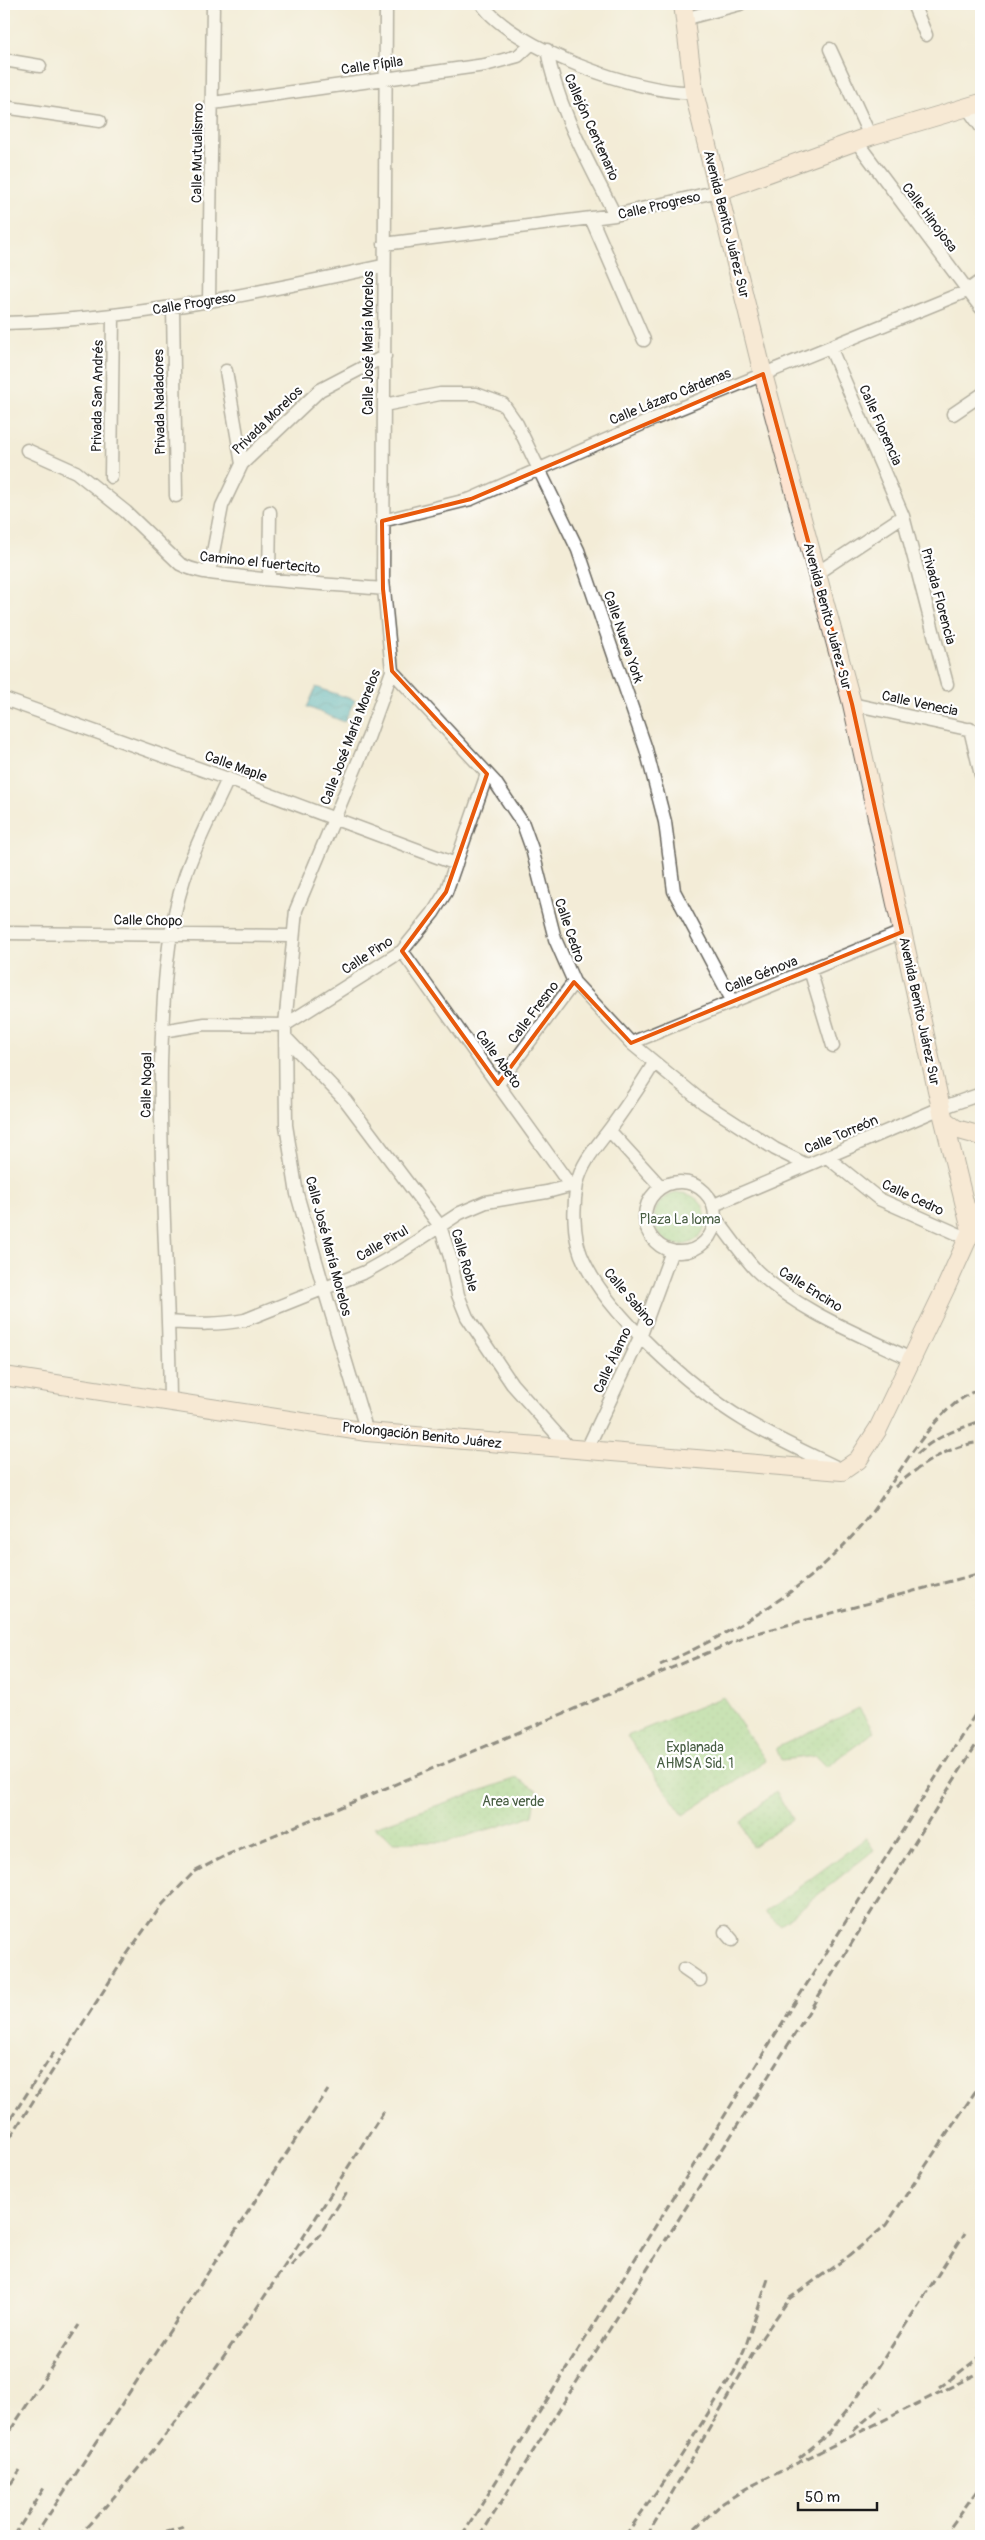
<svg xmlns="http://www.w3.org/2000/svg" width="985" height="2540" font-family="Pangolin,sans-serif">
<defs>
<pattern id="park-dots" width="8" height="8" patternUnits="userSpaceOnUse" patternTransform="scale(1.25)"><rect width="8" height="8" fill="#97d58a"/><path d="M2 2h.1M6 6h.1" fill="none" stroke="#82b676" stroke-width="1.8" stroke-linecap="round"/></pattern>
<pattern id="water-waves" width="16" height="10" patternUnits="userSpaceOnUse" patternTransform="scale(1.25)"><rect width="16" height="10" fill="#4cb6c9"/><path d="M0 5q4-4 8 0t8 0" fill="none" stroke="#3e93a2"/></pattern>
</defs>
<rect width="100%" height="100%" fill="#fff"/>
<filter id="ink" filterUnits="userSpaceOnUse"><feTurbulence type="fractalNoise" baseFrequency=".02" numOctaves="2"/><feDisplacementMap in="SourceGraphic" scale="10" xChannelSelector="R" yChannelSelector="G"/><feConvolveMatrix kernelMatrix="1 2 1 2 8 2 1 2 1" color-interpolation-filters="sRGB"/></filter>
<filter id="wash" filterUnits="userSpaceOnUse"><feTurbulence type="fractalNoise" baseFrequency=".0096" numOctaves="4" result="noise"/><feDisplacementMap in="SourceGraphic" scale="20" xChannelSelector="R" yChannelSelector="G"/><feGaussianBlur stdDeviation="1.12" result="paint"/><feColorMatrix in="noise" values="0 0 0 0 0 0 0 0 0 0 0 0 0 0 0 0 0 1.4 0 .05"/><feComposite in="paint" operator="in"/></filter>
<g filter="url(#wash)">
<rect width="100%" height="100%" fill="#f3ecd7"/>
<!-- park -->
<path fill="url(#park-dots)" stroke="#5a7853" d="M654 1219a26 26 0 1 1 52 0a26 26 0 1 1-52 0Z
M723,1697L766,1761L683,1815L627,1736Z
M859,1708L874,1732L827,1767L816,1756L781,1760L776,1748Z
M517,1778L537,1790L533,1816L446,1842H394L374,1827Z
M776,1791L792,1819L752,1847L741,1822Z
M866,1838L874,1850L780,1925L765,1912Z"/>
<!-- water -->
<path fill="url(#water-waves)" stroke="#346972" d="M316,687L355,700L344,722L307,707Z"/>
</g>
<g filter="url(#ink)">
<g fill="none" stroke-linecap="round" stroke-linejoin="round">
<!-- street casing -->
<g stroke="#67655d" stroke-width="15">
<path id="street" d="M482,4C512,48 641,95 694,92
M913,4L926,35
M684,19L740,4
M830,49L870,136
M547,50C557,108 589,163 615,215
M4,60L40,66
M213,103L485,65L518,56L531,44
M966,106L981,127
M4,107L100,121
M856,141L981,308
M591,218L644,340
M384,244L615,215L719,191
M209,302L213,4
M173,307L176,496
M4,323C132,320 257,293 383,266
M830,347L903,516L947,684
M226,371L242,464
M384,405L440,394H476L503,404L517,424L578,550L646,749L665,822L674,891L733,1002
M953,414L981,395
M27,450L76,472L126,512L180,564C199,574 223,574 244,577C290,582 337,585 383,589
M111,477L113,316
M382,521L471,499L656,418L967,291L981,281
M209,573L222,506L242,464L320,390L385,356
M817,573L903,516
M269,579L270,512
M392,671L495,782L523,824L532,849L555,939L574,982L631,1043L704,1103L775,1149L807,1165
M4,699L228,779L456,864
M852,704L981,732
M970,729L981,775
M4,933L291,936
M402,951L570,1185
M810,970L833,1046
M162,1031L205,1024L285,1025L402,951L433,913L446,892L487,774
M285,1037L346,1101L440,1226L450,1257L458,1295L467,1317L512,1384L570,1449
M631,1043L902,932
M654,1063C641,1085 627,1105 612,1126C599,1144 582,1161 577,1184C573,1206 573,1234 581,1255C604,1312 692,1389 744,1420C774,1438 807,1453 838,1468
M498,1084L574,982
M609,1130L661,1187
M827,1157L879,1199L967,1238
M645 1217a35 35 0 1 1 70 0a35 35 0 1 1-70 0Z
M714,1205L941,1108L981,1094
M716,1219C729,1235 741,1254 756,1270C798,1311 858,1334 911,1359
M169,1322C195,1324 219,1325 245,1320L365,1272L402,1251L460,1213L486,1202L547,1192L577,1184
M170,1402C169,1289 159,1176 161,1062C163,1001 165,938 184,879C195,845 213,812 228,779
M367,1432L324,1289L297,1194L286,1125L285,1025L296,910L368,738L392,671L383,579L386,4
M586,1451L641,1335L672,1251
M725,1932L732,1940
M684,1969L700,1980"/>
</g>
<!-- secondary casing -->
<g stroke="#67655d" stroke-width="20">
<path id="secondary" d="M683,4L694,92L763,374L852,704L941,1108L971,1230
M719,191L870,136L981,103
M944,1120L956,1129L981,1136
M4,1376L367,1432L842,1471L858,1460L878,1429L947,1285L981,1209"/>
</g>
<!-- street -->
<use href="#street" stroke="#fff" stroke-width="12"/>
<!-- secondary -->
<use href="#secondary" stroke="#fde4d1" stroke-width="18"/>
<!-- rail -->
<path stroke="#1c1c1c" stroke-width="3" stroke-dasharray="8 4" stroke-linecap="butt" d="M917,1454C935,1437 958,1429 981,1421
M895,1487C920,1465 948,1446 981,1442
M660,1665C734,1632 802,1593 856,1532C896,1487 924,1412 981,1388
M4,2129L56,2049
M4,2147L127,1954L161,1906L194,1872L227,1855L750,1635L981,1573
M291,2266L320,2234L348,2190
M939,2388L981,2356
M853,2431L881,2407
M4,2440L79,2325
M799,2458L827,2435L846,2412L877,2369L965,2233
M4,2494L20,2470
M14,2536L44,2488
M35,2536L328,2090
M78,2536C200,2409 289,2258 384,2111
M154,2536L184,2527
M462,2536L981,1705
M480,2536L981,1737
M625,2536L678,2461L734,2372L744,2351L768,2279
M647,2536L763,2336L790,2298L849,2256L886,2225L981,2083
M686,2536L723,2503L747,2488L981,2372
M944,2536L981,2485"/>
</g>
</g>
<!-- marked area -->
<path d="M0 0H985V2540H0ZM763,374L852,704L902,932L631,1043L574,982L498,1084L402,951L446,892L487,774L392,671L383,589L382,521L471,499Z" fill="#f3ecd7" fill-opacity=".55" fill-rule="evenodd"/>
<path fill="none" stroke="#e8590c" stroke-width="4" stroke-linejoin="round" d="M763,374L852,704L902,932L631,1043L574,982L498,1084L402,951L446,892L487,774L392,671L383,589L382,521L471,499Z"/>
<g text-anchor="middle" stroke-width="4.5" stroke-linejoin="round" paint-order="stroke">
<!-- street labels -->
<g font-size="14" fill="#1c1c1c" stroke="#fff">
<text transform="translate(372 65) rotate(-8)" y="5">Calle Pípila</text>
<text transform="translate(592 127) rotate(66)" y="5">Callejón Centenario</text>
<text transform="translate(197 153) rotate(-89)" y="5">Calle Mutualismo</text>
<text transform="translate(659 205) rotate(-13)" y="5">Calle Progreso</text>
<text transform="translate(930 217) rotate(53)" y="5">Calle Hinojosa</text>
<text transform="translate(727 224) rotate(76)" y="5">Avenida Benito Juárez Sur</text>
<text transform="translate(194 303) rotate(-9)" y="5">Calle Progreso</text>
<text transform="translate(368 343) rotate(-90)" y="5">Calle José María Morelos</text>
<text transform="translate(97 396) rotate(-89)" y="5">Privada San Andrés</text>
<text transform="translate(670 396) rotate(-22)" y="5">Calle Lázaro Cárdenas</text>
<text transform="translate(159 402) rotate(-91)" y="5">Privada Nadadores</text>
<text transform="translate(267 420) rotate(-44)" y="5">Privada Morelos</text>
<text transform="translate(881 425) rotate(66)" y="5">Calle Florencia</text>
<text transform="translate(260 562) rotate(6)" y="5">Camino el fuertecito</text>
<text transform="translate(939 596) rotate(75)" y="5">Privada Florencia</text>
<text transform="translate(828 616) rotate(75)" y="5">Avenida Benito Juárez Sur</text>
<text transform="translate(624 637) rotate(71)" y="5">Calle Nueva York</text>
<text transform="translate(920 703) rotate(12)" y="5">Calle Venecia</text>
<text transform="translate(350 737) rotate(-69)" y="5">Calle José María Morelos</text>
<text transform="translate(236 766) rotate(20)" y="5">Calle Maple</text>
<text transform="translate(148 920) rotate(1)" y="5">Calle Chopo</text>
<text transform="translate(570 930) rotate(71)" y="5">Calle Cedro</text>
<text transform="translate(367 955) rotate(-33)" y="5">Calle Pino</text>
<text transform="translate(761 974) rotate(-22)" y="5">Calle Génova</text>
<text transform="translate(920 1011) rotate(78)" y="5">Avenida Benito Juárez Sur</text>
<text transform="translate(533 1012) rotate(-53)" y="5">Calle Fresno</text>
<text transform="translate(499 1059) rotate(54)" y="5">Calle Abeto</text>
<text transform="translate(146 1085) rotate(-89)" y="5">Calle Nogal</text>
<text transform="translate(841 1134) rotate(-23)" y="5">Calle Torreón</text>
<text transform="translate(913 1197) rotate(25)" y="5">Calle Cedro</text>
<text transform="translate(382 1243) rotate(-30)" y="5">Calle Pirul</text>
<text transform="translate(329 1246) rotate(75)" y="5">Calle José María Morelos</text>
<text transform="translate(465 1260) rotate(74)" y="5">Calle Roble</text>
<text transform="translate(811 1289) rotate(32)" y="5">Calle Encino</text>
<text transform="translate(630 1297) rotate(50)" y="5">Calle Sabino</text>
<text transform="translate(612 1360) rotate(-65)" y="5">Calle Álamo</text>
<text transform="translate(422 1435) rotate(6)" y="5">Prolongación Benito Juárez</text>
</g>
<!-- park labels -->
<g font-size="14" fill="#475d42" stroke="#fff">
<text x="680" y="1224">Plaza La loma</text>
<text x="695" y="1752">Explanada<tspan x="695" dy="16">AHMSA Sid. 1</tspan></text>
<text x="513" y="1806">Area verde</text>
</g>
</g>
<!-- margin -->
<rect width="985" height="2540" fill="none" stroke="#fff" stroke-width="20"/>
<!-- scale -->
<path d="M798 2502v8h79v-8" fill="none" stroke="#1c1c1c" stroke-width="2.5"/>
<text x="805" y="2502" font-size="15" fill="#1c1c1c" stroke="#ffffff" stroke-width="4" paint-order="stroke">50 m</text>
</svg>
